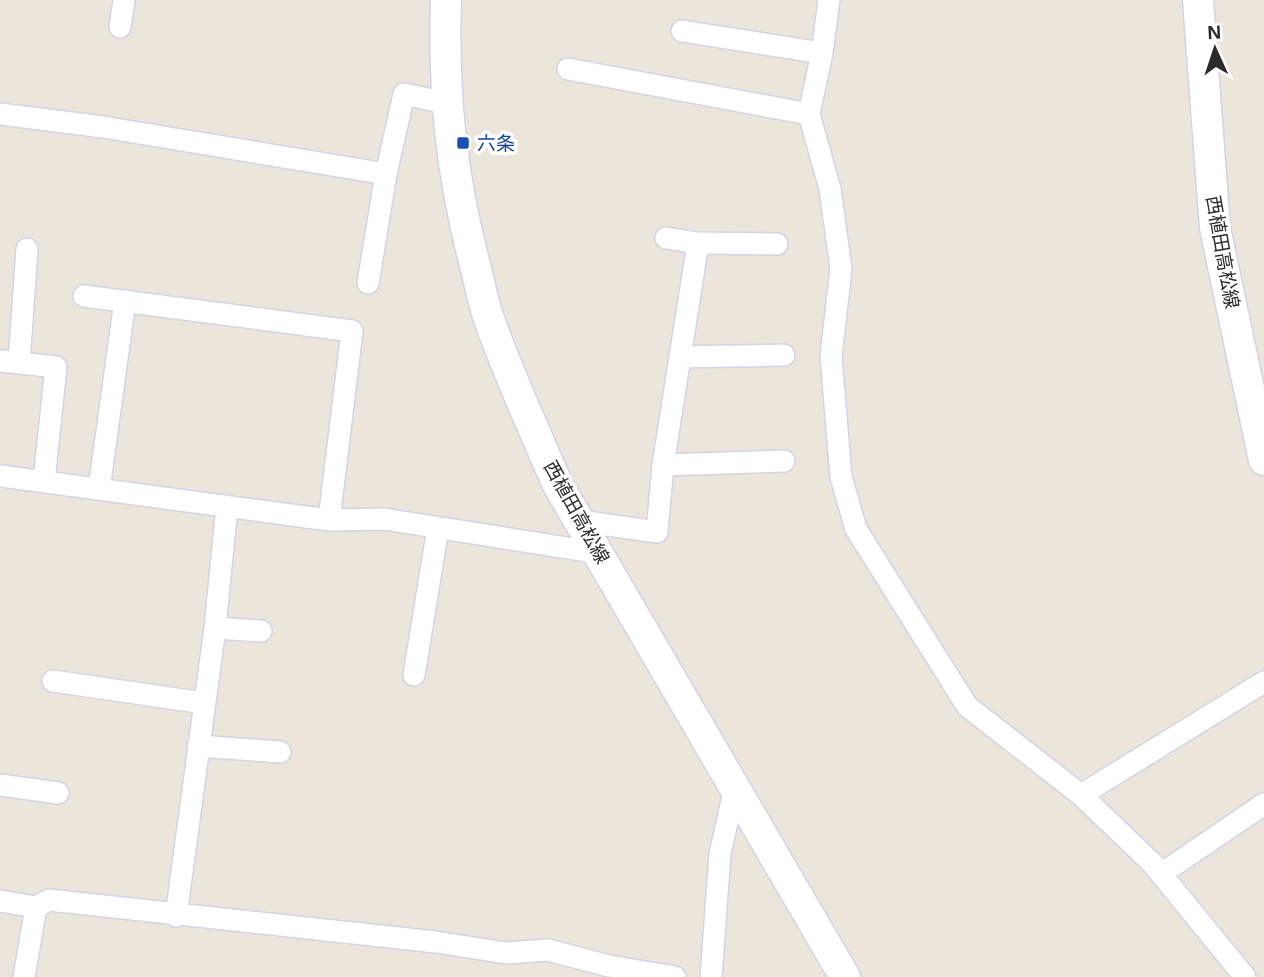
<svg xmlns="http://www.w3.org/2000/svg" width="1264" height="977" font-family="Helvetica,'Noto Sans JP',sans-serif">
<rect width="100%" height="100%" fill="#ece5db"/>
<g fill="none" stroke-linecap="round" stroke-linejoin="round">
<!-- minor casing -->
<g stroke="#d1d4e3" stroke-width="24">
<path id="minor" d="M120,27L124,0
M682,31L822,53
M568,69L809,114L830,189L841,269L831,356L841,477L856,529L967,706L1081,795L1152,863L1245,977
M0,114L103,127L386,174
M809,114L822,53L829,0
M666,238L698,243
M368,283L386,174L404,94L446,103
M84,296L352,331L329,520
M680,357L784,355
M2,361L56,367L44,481
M19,363L27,249
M663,465L784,461
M0,476L329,520L384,519L599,553
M99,489L125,301
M580,521L657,532L663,465L698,243L777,244
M215,628L261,631
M414,675L438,528
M53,681L204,703
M198,746L280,752
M0,785L58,793
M1081,795L1264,682
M1161,874L1264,804
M0,901L36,907
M176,916L215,628L227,506
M24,977L36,907L49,900L436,942L506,953L548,950L609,966L675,977
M711,977L720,854L735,787"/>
</g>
<!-- secondary casing -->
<g stroke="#d1d4e3" stroke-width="33">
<path id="secondary" d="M446,0C443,93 451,174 475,265C480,284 483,303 490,322C510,377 534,431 558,485L845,977
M1198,0L1215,228L1264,460"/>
</g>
<!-- minor -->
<use href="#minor" stroke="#fff" stroke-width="21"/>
<!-- secondary -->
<use href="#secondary" stroke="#fff" stroke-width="30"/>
</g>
<!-- markers -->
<rect fill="#1a4fb4" stroke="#fff" stroke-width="2.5" x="456" y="136" width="14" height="14" rx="3.5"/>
<g text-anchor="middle" stroke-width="7" stroke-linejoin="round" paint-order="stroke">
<!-- transit labels -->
<g font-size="19" fill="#164399" stroke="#fff" text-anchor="start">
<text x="477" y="150">六条</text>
</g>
<!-- street labels -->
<g font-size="19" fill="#2a2a2a" stroke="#fff">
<text transform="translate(1223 252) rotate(80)" y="7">西植田高松線</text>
<text transform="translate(577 512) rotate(61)" y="7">西植田高松線</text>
</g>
</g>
<!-- north arrow -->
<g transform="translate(1215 49) rotate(357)" stroke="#ffffff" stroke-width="5" paint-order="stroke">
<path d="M0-5L12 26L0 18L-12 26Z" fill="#2a2a2a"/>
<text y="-10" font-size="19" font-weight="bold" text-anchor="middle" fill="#2a2a2a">N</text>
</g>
</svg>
